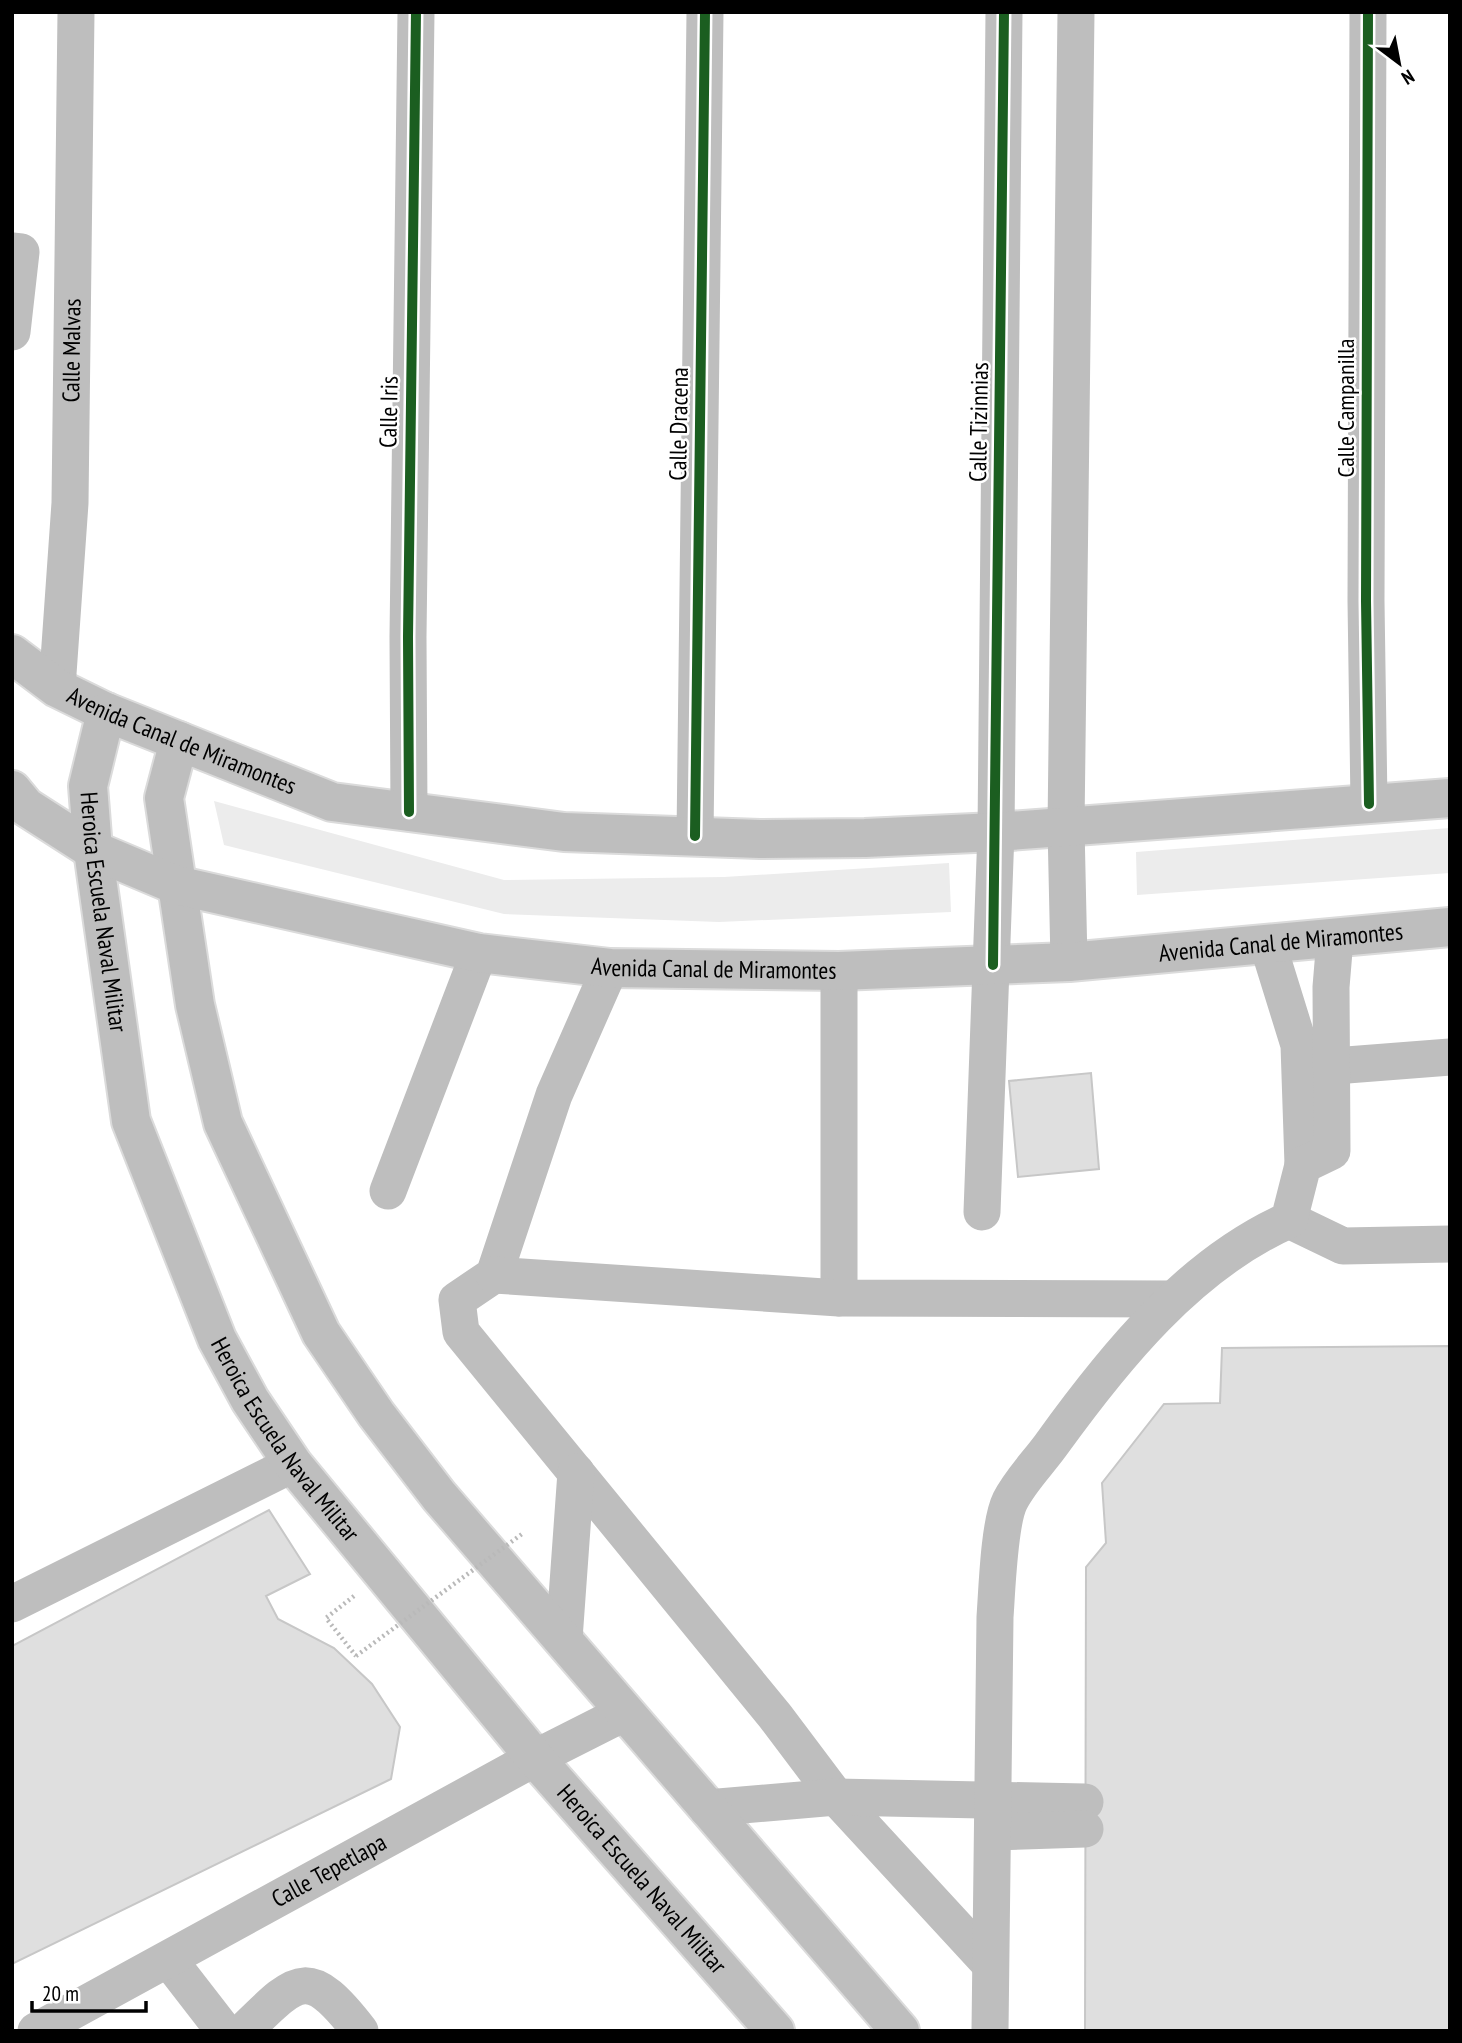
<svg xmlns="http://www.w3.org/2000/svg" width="1462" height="2043" font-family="'PT Sans Narrow',sans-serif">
<rect width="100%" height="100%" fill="#fff"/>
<!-- green -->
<path fill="#ececec" d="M214,801L504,880L724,877L949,863L951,912L719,922L504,914L224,845Z
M1450,828V873L1137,895L1136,852Z"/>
<!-- building -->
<path fill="#dfdfdf" stroke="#c7c7c7" stroke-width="2" d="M1091,1073L1099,1169L1018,1177L1009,1081Z
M1450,1346V2031H1085L1086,1567L1106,1543L1102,1483L1164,1404L1220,1403L1222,1348Z
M269,1510L310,1574L266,1596L278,1619L334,1648L372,1684L400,1727L391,1779L12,1964V1646Z"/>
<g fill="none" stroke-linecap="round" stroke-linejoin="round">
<!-- major casing -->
<g stroke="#dbdbdb" stroke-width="42">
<g id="major">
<path id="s3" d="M12,654L57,688L106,712L332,802L564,832L760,839L865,838L996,832L1450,798"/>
<path id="s4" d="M106,712L88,786L93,850L131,1121L217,1339L250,1400L293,1464L535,1758L775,2031"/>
<path d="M179,741L164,798L195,1005L223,1123L321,1333L376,1414L439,1496L900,2031"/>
<path id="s5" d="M12,790L26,807L93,850L176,885L479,953L610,968L839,971L1069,962L1450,927"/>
</g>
</g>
<!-- path -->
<path stroke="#b9b9b9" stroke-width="4.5" stroke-dasharray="2 3.5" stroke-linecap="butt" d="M354,1596L326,1618L356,1656"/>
<!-- minor -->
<g stroke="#bebebe" stroke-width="37">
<path d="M1368,12L1366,601L1369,804"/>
<path d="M12,251L21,252L12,332"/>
<path id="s1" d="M57,688L70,503L76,12"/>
<path d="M409,812L408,637L416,12"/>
<path d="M695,836L705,12"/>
<path d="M1268,945L1299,1045L1303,1165"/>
<path d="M1069,962L1066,827L1076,12"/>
<path d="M610,968L554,1095L494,1275L457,1300L461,1332L775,1716L836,1797L989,1963"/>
<path d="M839,971V1298"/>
<path d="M1334,1066L1450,1057"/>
<path d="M388,1191L479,953"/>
<path d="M982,1212L996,832L1004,12"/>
<path d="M1289,1220L1343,1246L1450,1244"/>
<path d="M494,1275L839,1298L1173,1299"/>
<path d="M12,1604L293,1464"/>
<path d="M564,1639L576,1472"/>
<path d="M707,1808L836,1797L1085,1802"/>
<path d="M994,1832L1085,1829"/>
<path d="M169,1960L224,2031"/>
<path id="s2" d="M36,2031L535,1758L624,1713"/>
<path d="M244,2031C298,1978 308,1964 360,2031"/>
<path d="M990,2031L995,1617C997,1590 999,1523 1010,1501C1020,1481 1038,1463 1051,1445C1113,1359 1189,1264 1289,1220L1303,1165L1332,1151L1331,987L1335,939"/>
</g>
<!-- major -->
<use href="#major" stroke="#bebebe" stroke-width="38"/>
<!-- path-bridge -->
<path stroke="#b9b9b9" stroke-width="4.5" stroke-dasharray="2 3.5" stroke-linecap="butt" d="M356,1656L522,1534"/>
<!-- cycleway casing -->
<g stroke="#fff" stroke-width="15">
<path id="cycleway" d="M1368,12L1366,601L1369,804
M409,812L408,637L416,12
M695,836L705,12
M993,965L1004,12"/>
</g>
<!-- cycleway -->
<use href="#cycleway" stroke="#1b5e20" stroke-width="10"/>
</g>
<g text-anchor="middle" stroke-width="5" stroke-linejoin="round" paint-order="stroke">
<!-- street labels -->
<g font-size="24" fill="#000" stroke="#fff">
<text dy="8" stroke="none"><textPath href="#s1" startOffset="338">Calle Malvas</textPath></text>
<text transform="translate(1346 408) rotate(-90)" y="8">Calle Campanilla</text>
<text transform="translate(389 412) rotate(-89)" y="8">Calle Iris</text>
<text transform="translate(979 422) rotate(-89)" y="8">Calle Tizinnias</text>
<text transform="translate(679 424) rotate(-89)" y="8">Calle Dracena</text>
<text dy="8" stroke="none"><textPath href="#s3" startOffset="192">Avenida Canal de Miramontes</textPath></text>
<text dy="8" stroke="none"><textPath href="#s4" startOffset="203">Heroica Escuela Naval Militar</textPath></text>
<text dy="8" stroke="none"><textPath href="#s5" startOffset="1306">Avenida Canal de Miramontes</textPath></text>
<text dy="8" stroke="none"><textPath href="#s5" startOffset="738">Avenida Canal de Miramontes</textPath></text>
<text dy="8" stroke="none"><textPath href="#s4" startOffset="770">Heroica Escuela Naval Militar</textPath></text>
<text dy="8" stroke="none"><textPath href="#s2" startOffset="334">Calle Tepetlapa</textPath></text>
<text dy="8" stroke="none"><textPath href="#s4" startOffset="1337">Heroica Escuela Naval Militar</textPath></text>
</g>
</g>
<!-- border -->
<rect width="1462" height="2043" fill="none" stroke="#000000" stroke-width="28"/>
<!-- north arrow -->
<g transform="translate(1399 63) rotate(148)" stroke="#ffffff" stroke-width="5" paint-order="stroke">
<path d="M0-5L12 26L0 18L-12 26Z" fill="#000000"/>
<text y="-10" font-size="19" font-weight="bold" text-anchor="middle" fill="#000000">N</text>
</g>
<!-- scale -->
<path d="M32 2001v10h114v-10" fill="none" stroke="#000000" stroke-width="3.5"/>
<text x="42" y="2001" font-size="21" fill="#000000" stroke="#ffffff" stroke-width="5" paint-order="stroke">20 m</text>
</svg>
